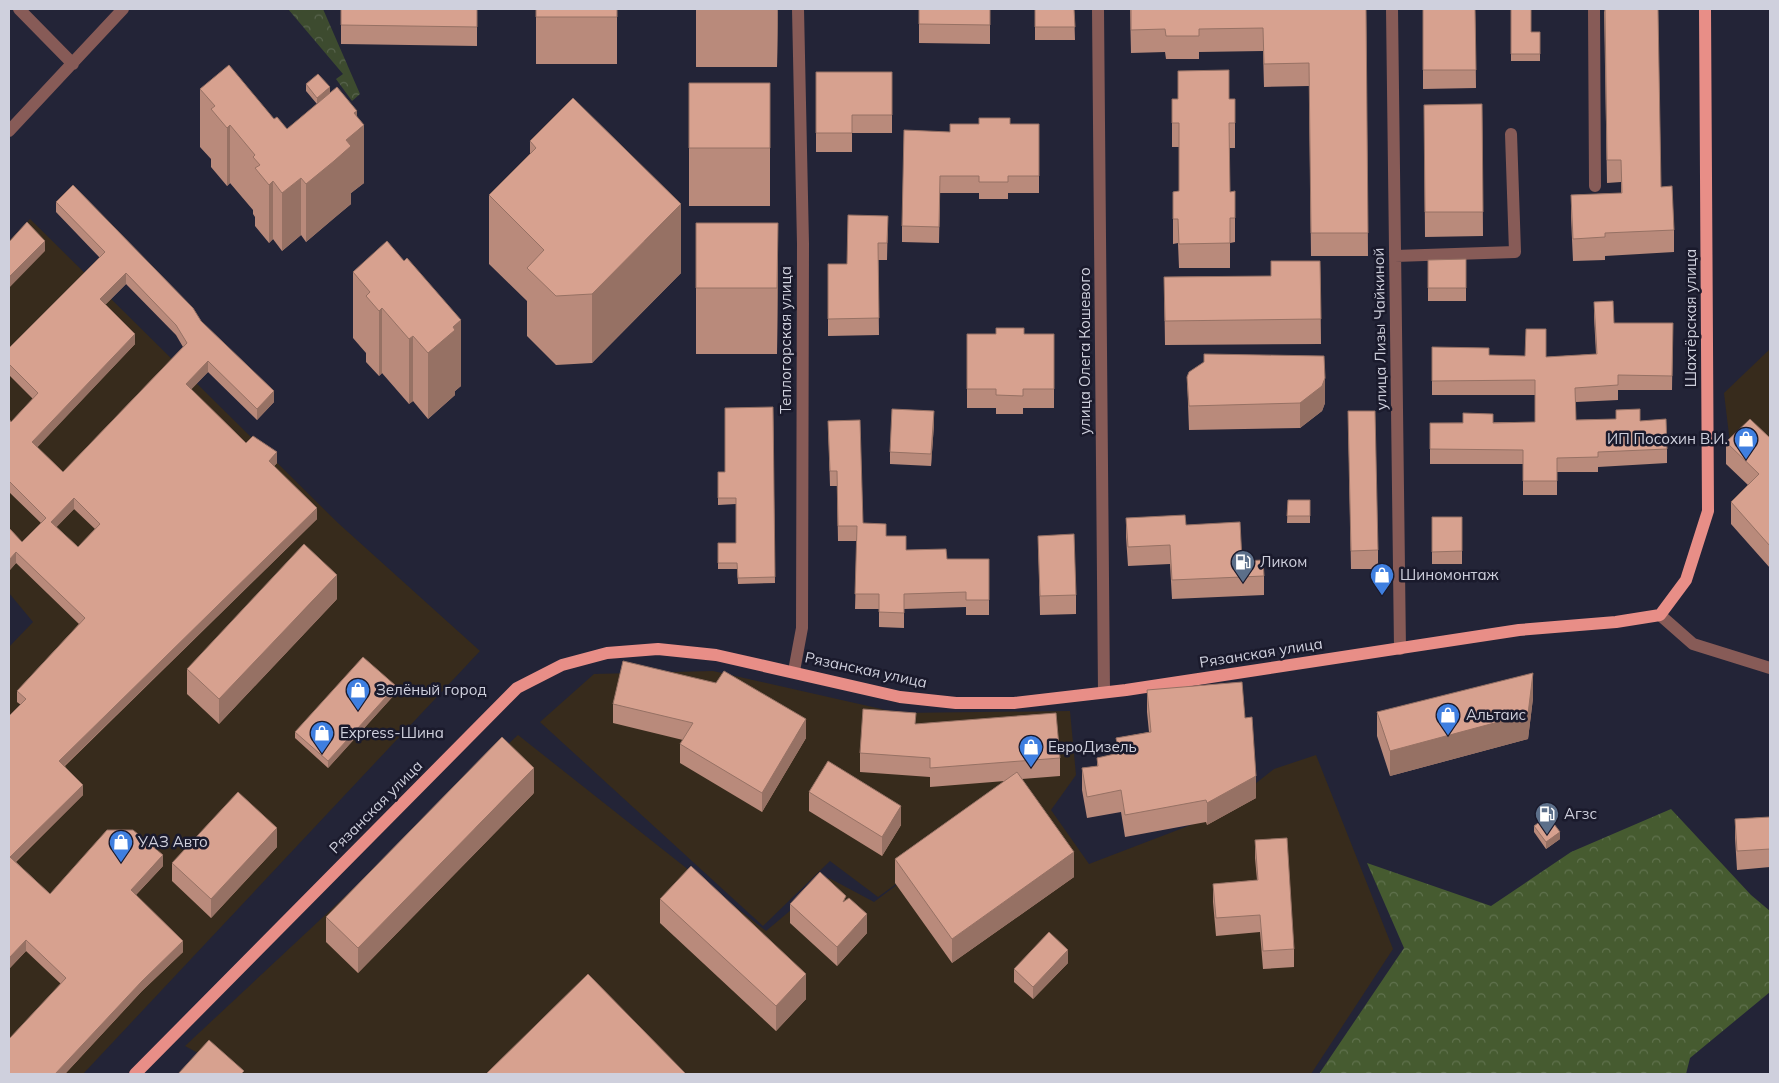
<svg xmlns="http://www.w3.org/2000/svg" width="1779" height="1083" font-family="Mulish,sans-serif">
<defs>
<pattern id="forest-crowns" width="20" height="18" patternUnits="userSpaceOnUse" patternTransform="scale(1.25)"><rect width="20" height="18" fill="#465b30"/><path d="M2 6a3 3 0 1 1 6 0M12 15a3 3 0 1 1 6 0" fill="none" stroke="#60724e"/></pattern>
<pattern id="park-crowns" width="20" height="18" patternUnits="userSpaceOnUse" patternTransform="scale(1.25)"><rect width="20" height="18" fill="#3d4b2f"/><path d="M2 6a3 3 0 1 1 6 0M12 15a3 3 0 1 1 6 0" fill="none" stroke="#58644d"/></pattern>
</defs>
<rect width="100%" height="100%" fill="#232437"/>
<!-- industrial -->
<path fill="#372b1c" d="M30,219L338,523L480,651L83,1074H9V647L33,622L9,593V241Z
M1770,349V456L1730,443L1724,393Z
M713,671L899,713L1070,711L1076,775L1051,810L1089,864L1196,823L1226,807L1274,769L1316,755L1393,949L1311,1074H227L209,1059L185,1046L518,735L766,931L829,878L874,902L946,848L878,897L830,861L763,926L540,722L594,674Z"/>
<!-- forest -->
<path fill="url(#forest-crowns)" d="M1671,809L1751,895L1770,911V992L1690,1058L1686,1074H1319L1404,948L1367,863L1491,906L1571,852Z"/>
<!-- park -->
<path fill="url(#park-crowns)" d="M288,9H323L360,94L352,101L336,79L343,74Z"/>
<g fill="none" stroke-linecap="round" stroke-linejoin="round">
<!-- minor -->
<path stroke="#875b57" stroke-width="12" d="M19,9L73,64
M1098,9L1104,692
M1392,9L1400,649
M1594,9L1595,186
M9,131L123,9
M1395,256L1515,252L1511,134
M1660,615L1693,644L1770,668
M794,671L802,628L803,244L798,9"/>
<!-- major -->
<path stroke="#e88e87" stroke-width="12" d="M135,1074L517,688L562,665L607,653L658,649L716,655L900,697L956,703H1014L1126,690L1519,630L1616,622L1660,615L1686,580L1708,511L1705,9"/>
</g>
<!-- wall -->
<path fill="#b98a7b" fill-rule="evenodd" d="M341,9H477V46L341,44Z
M536,9H617V64H536Z
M696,9H778L777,67H696Z
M919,9H990V44L919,43Z
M1035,9H1074L1075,40H1035Z
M1130,9H1366L1368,256H1311L1309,86L1264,87L1263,51L1199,52V59H1166L1165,52L1131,53Z
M1423,9H1475L1476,88L1423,89Z
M1511,9L1531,32H1540V61H1511Z
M1604,9L1674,230V252L1605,256V260L1573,261L1571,217V195L1621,193V182L1607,183Z
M816,72H892V133H852V152H816Z
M689,83H770V206H689Z
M306,84L330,93L357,116L364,183L351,193V204L334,218L306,242L301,235L282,251L273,239L269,243L255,226V217L253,214V210L230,183L227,186L211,167V159L200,147V89L274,119L287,129L317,104L306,91Z
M1172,99H1229L1235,123V148H1229L1230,192L1235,218V242L1230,243V268H1179L1178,243L1173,244V192L1179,191V147H1172Z
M1482,104L1483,236L1425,237L1424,105Z
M1010,124H1039V193H1008V199H979V193H940L939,243L902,242V226L950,132Z
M530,141L681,273L592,363L556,365L527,336V301L489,264V195L530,154Z
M56,202L201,321L274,402L257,420L208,372L191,389L246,443L277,463L274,466L317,519L65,766L83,795L16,862L50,894L163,866L136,895L183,952L142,991L65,1074H9L61,984L26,951L9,969L21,705L17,702V691L79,624L16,563L9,571V528L22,542L41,523L9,492V419L11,422L33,399L9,375V348L100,258L56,212ZM126,284L176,335L183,347L63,472L37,447L135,344L105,305ZM74,509L95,529L78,547L56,527Z
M888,216L887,260H878L879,335L828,336V264H847Z
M696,223H778L777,354H696Z
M1428,260L1466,288V301H1428Z
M1320,261L1321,344L1165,345L1164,277L1271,276Z
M353,272L461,386L455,391V395L428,419L413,401L409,404L382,373L379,376L366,362V353L353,338Z
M1594,302L1614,323H1673L1672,390H1618V400L1576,402V420L1616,419V410L1640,421L1667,449V463L1598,467V472H1557V495H1523V464H1430V423L1535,422V395H1432V347L1489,355L1546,357L1596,354L1594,317Z
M967,334H1054V408H1023V414H996V408H967Z
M1187,377L1325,403L1322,411L1300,428L1189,430Z
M773,407L775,583L738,584L737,569H718V543H736V504L718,505V472H725Z
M1348,411L1378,550V569H1351Z
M828,421L863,523L886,536L906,550L947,559H989V615H966V607L904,609V628L879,627V609H855L857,541H838L837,486H830Z
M934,424L931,466L890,464V452Z
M1770,438V568L1731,524V502L1748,485L1726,464V442Z
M1288,500H1310V523H1287Z
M1432,517L1462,551V564H1432Z
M1126,518L1186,525L1264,576V595L1172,599L1170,564L1128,566L1126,537Z
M1038,536L1076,595V614L1040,615Z
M337,599L219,724L187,694V669Z
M1147,690L1245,718L1256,798L1207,825L1206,822L1125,837L1121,812L1087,818L1082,790V768L1097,766V758L1116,754V738L1149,732L1147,712Z
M396,693L328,768L295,738V732Z
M1533,698L1528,739L1390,776L1377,736V712Z
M613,704L806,738L762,812L680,763V744L683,740L613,723Z
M916,724L1060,758V776L1022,779L1074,877L952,963L895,883V859L1005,781L930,787V777L860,772V753Z
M809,792L901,825L882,856L809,811Z
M534,793L358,973L326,942V917Z
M1770,817V867L1737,870L1735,838V819Z
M1534,826L1560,839L1546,849L1534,832Z
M1255,840L1294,949V967L1263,969L1260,932L1216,936L1213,902V884L1257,880L1255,858Z
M277,847L211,918L172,881V863Z
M660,899L806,999L776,1031L660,923Z
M790,904L867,933L837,966L790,923Z
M1068,963L1033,999L1014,982V969Z"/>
<!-- shaded-wall -->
<path fill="#967164" d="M777,9H778L777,67Z
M330,87V93L317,104V98Z
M357,111V131L364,125V183L351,193V204L306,242V184L346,140L354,113Z
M230,125V183L227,186V128Z
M301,178V235L282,251V193Z
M273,181V239L269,243V185Z
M681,204V273L592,363V294Z
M778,223V289L777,354V288Z
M45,241V251L9,288V277Z
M126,273V284L100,310V299Z
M382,308V373L379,376V311Z
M461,320V386L455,391V395L428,419V353L453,327Z
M135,334V344L32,453V442Z
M413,336V401L409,404V339Z
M208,361V372L186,395V384Z
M1325,378V403L1322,411L1300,428V403Z
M274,391V402L257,420V409Z
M934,411V424L931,466V454Z
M277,452V463L269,472V461Z
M74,498V509L51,533V522Z
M317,508V519L59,771V761Z
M16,552V563L9,571V560Z
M337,575V599L219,724V699Z
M1533,673V698L1528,739L1390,776V751Z
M396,686V693L328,768V761Z
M806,719V738L762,812V793Z
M534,768V793L358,973V948Z
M1256,776V798L1207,825V803Z
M83,785V795L10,867V857Z
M901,806V825L882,856V837Z
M277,828V847L211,918V899Z
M1560,832V839L1546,849V842Z
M1074,852V877L952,963V939Z
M163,855V866L131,900V890Z
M867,914V933L837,966V947Z
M26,940V951L9,969V958Z
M183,941V952L142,991L65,1074H55L142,981Z
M1068,950V963L1033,999V987Z
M806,974V999L776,1031V1006Z"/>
<!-- building -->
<path fill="#d7a18f" stroke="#967164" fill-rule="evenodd" d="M341,9H477V27L341,25Z
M536,9H617V17H536Z
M919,9H990V25L919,24Z
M1035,9H1074L1075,27H1035Z
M1131,9H1366L1368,233H1311L1309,63L1264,64L1263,28L1199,29V36H1166L1165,29L1131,30Z
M1423,9H1475L1476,70H1423Z
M1511,9H1531V32H1540V54H1511Z
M1605,9H1658L1661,187L1672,186L1674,230L1605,233V237L1573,239L1571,195L1622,193L1621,160H1607Z
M229,65L274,119L277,117L287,129L337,87L357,111L354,113L364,125L346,140L351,146L334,161L306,184L301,178L282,193L273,181L269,185L255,168L260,165L253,157L255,155L230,125L227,128L211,109L215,106L200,89Z
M1229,70V99H1235V123H1229L1230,192L1235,191V218H1230V243L1179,244L1178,219H1173V192L1179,191V123H1172V99H1178V71Z
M816,72H892V115H852V133H816Z
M318,74L330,87L317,98L306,84Z
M689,83H770V148H689Z
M573,98L681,204L592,294L556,296L527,268L544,250L489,195L536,148L530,141Z
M1482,104L1483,212H1425L1424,105Z
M979,118H1010V124H1039V176H1008V182H979V176H940L939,227L902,226L904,130L950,132V124H979Z
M73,185L193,308L201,321L274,391L257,409L208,361L186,384L246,443L253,436L277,452L269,461L317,508L59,761L83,785L10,857L50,894L107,830H133L163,855L131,890L183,941L142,981L55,1074H9V1039L66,978L26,940L9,958V716L26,699L17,691L85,618L16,552L9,560V528L22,542L46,518L9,481V419L11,422L38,393L9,364V348L105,252L56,202ZM126,273L176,325L187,343L63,472L32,442L135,334L100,299ZM74,498L100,524L78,547L51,522Z
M848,215L888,216L887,243H878L879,318L828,319V264H847Z
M27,222L45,241L9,277V242Z
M696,223H778L777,288H696Z
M387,241L404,261L407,258L461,320L453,327L455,330L428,353L413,336L409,339L382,308L379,311L366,296L370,292L353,272Z
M1466,259V288H1428V260Z
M1271,261H1320L1321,319L1165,321L1164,277L1271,276Z
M1613,301L1614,323H1673L1672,376L1618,375V385L1575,388L1576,420L1616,419V410L1640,409V421L1666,419L1667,449L1598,452V457L1557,458V481H1523V450L1430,449V423H1463V413L1493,414V423L1535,422V380L1432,381V347L1489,348V355L1525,356L1526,329H1546V357L1597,354L1594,302Z
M996,328H1024V334H1054V389H1023V396L996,395V389H967V334H996Z
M1204,354L1324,356L1325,378L1322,386L1300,403L1189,406L1187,377L1189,372L1204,362Z
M773,407L775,577L738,578L737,563H718V543H736V498H718V472H725V408Z
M892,409L934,411L931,454L890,452Z
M1348,411H1375L1378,550L1351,551Z
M1750,419L1770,438V546L1731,502L1759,474L1726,442Z
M860,420L863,523L886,524V536H906V550L946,549L947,559H989V600H966V592L904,594V613L879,612V594H855L857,526H838L837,471H830L828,421Z
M1288,500H1310V516H1287Z
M1185,515L1186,525L1240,522L1242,561L1263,560L1264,576L1172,580L1170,545L1128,547L1126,518Z
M1432,517H1462V551L1432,552Z
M1074,534L1076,595L1040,596L1038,536Z
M304,544L337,575L219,699L187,669Z
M363,657L396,686L328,761L295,732Z
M623,661L716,683L724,671L806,719L762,793L680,744L693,723L613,704Z
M1533,673L1528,714L1390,751L1377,712Z
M1242,682L1245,718L1252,717L1256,776L1207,803L1206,800L1125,815L1121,790L1087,797L1082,768L1098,766L1097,758L1119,753L1116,738L1151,732L1147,690Z
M863,709L916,713L915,724L1056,713L1060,758L930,768V758L860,753Z
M502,737L534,768L358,948L326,917Z
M828,761L901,806L882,837L809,792Z
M1017,772L1074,852L952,939L895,859Z
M238,792L277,828L211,899L172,863Z
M1548,816L1560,832L1546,842L1534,826Z
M1770,817V849L1737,851L1735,819Z
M1287,838L1294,949L1263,951L1260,915L1216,918L1213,884L1258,880L1255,840Z
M691,866L806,974L776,1006L660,899Z
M820,872L846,896L843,902L849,898L867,914L837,947L790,904Z
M1049,932L1068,950L1033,987L1014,969Z
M588,974L686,1074H486Z
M209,1040L244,1071L241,1074H178Z"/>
<!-- icons -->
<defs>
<g id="shop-pin" transform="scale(1.25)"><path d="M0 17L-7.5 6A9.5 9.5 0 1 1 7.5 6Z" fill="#3f7fe0" stroke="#1a1a2c"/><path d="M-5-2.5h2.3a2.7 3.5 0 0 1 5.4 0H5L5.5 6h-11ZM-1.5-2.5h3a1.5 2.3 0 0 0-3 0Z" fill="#fff"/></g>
<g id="fuel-pin" transform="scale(1.25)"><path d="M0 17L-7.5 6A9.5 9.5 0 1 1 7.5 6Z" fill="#5c6f8a" stroke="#1a1a2c"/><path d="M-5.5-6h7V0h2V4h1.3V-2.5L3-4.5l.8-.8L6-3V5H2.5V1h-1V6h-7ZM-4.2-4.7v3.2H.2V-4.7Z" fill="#fff"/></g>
</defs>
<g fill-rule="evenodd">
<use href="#shop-pin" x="1746" y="439"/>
<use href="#fuel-pin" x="1243" y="562"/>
<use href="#shop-pin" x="1382" y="575"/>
<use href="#shop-pin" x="358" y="690"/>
<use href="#shop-pin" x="1448" y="715"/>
<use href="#shop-pin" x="322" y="733"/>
<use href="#shop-pin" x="1031" y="747"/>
<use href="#fuel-pin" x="1547" y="814"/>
<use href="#shop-pin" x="121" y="842"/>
</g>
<g text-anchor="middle" stroke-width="5" stroke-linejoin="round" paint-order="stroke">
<!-- street labels -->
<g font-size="15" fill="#cfd0dd" stroke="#1a1a2c">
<text transform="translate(1691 318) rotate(-90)" y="5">Шахтёрская улица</text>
<text transform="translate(1380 329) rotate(-91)" y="5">улица Лизы Чайкиной</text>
<text transform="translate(786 340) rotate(-90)" y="5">Теплогорская улица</text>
<text transform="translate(1085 351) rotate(-90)" y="5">улица Олега Кошевого</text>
<text transform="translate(1261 653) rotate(-9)" y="5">Рязанская улица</text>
<text transform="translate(866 670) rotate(12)" y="5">Рязанская улица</text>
<text transform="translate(376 807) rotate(-45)" y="5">Рязанская улица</text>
</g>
<!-- poi labels -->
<g font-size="15" fill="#cfd0dd" stroke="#1a1a2c" text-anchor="start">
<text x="1728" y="444" text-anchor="end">ИП Посохин В.И.</text>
<text x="1260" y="567">Ликом</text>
<text x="1400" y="580">Шиномонтаж</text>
<text x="376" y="695">Зелёный город</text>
<text x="1466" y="720">Альтаис</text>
<text x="340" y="738">Express-Шина</text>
<text x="1048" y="752">ЕвроДизель</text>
<text x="1564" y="819">Агзс</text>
<text x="138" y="847">УАЗ Авто</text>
</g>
</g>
<!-- border -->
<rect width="1779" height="1083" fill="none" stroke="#cfd0dd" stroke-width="20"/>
</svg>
